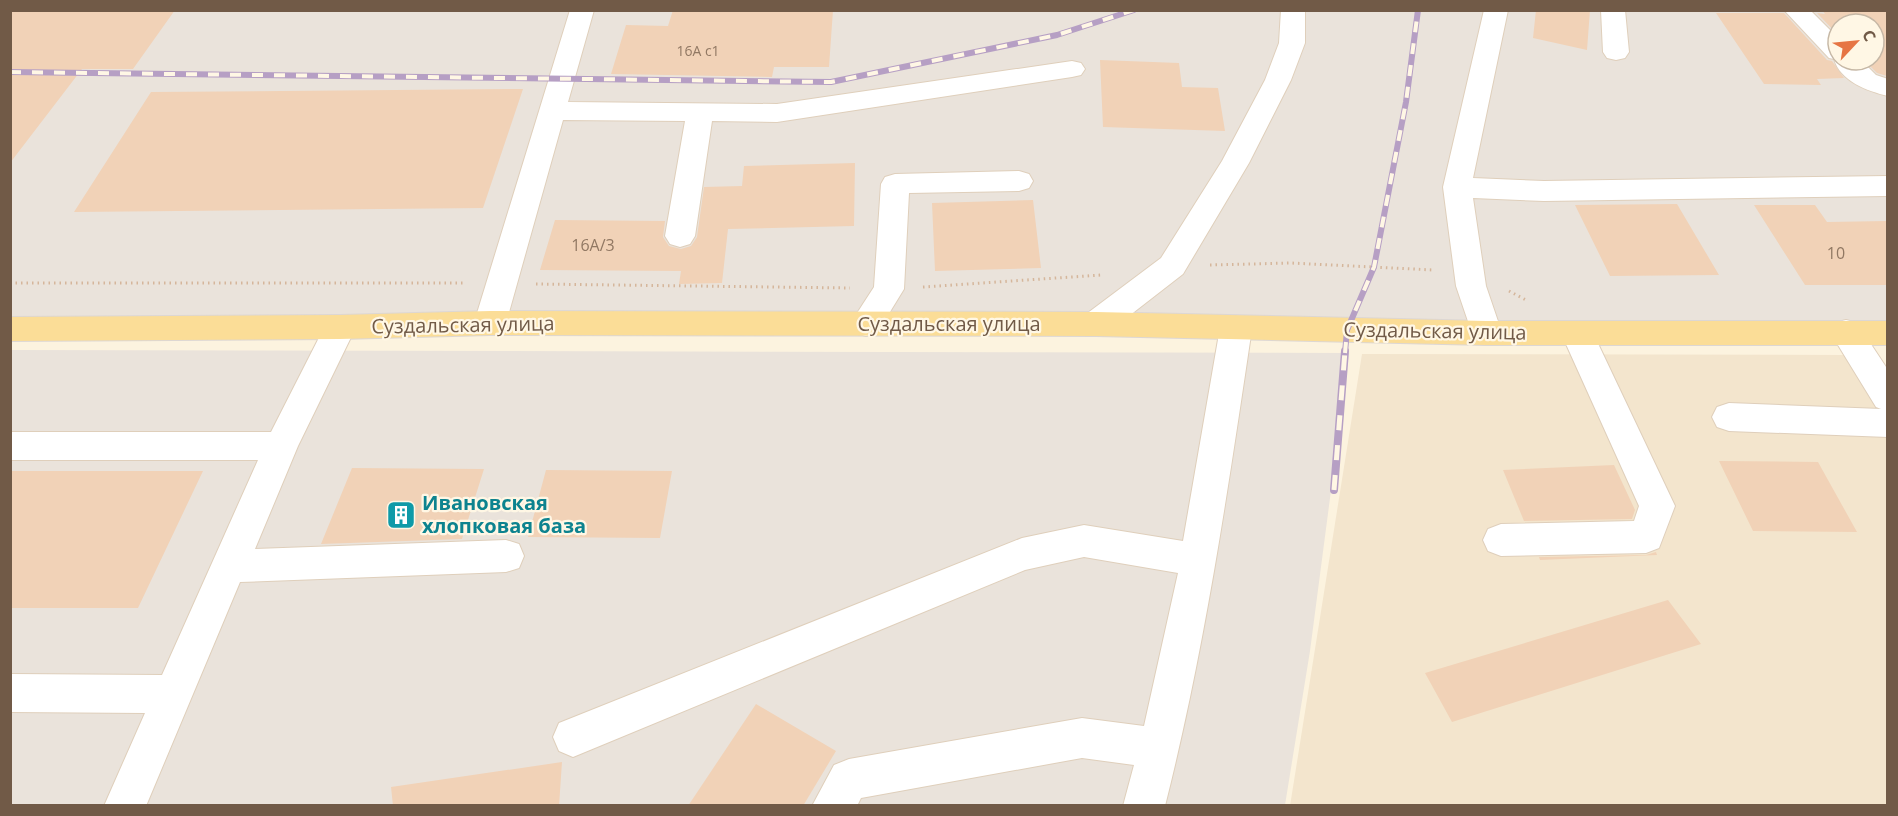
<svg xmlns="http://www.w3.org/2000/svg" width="1898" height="816" font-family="'Open Sans',sans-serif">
<rect width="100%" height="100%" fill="#fcf3df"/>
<!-- residential -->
<path fill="#f3e5cd" d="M1362,354L1845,355L1887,415V805L1290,806Z"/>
<!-- industrial -->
<path fill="#eae3db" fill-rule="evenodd" d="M11,11H1887V338L11,331ZM1838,24H1874V60H1838Z
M11,350L1349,353L1310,651L1285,805L11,806Z"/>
<!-- building -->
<path fill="#f1d2b7" d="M10,10H175L133,69H82L10,163Z
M673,10H833L829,67H774L772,77L611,74L626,25L668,26Z
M1536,10H1590L1587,50L1533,38Z
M1822,10H1887V76L1877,73L1864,60H1874V24H1838V35L1817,13L1825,14Z
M1716,13H1784L1827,60L1832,61L1844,78L1817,79L1821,85L1764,84Z
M1100,60L1179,63L1182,87L1218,88L1225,131L1103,127Z
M523,89L483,208L74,212L151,92Z
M855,163L854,226L728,229L722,283L679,284L681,271L540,270L555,220L665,221L663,237L669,246L681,249L691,246L697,237L704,187L742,186L744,166Z
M1033,200L1041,268L935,271L932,203Z
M1677,204L1719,275L1610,276L1575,205Z
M1754,205H1815L1827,222L1887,221V285H1805Z
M1719,461L1818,462L1857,532L1753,531Z
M1614,465L1635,510L1632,519L1524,521L1503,470Z
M352,468L484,469L462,539L321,544Z
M546,470L672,471L660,538L528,537Z
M10,471H203L138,608H10Z
M1656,552L1657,555L1540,560L1539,557L1646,555Z
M1668,600L1701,644L1452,722L1425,673Z
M756,704L836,751L803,806H688Z
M562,762L559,806H393L391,787Z"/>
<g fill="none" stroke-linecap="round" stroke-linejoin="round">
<!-- minor casing -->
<g stroke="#dfcfbb" stroke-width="2">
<path id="minor" d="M570,10H594L568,102L777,104L1072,61L1081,63L1085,69L1081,75L1072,77L777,122L712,121L695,236L690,244L680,247L670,244L665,236L685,121L563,120L506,323L501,332L490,335L479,332L474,323Z
M1281,10H1305V43L1291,80L1249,163L1183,274L1107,333L1096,336L1085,333L1080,324L1085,315L1161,258L1222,161L1265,80L1279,43Z
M1484,10H1508L1473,178L1544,181L1888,176V196L1544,201L1473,198L1486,286L1502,333L1497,342L1486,345L1475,342L1456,286L1443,187Z
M1601,10H1625L1629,52L1625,58L1616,60L1607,58L1603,52Z
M1784,10H1810L1838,38V60H1861L1876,75L1888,79V96C1867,91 1840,81 1834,59L1829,58Z
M1019,171L1029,174L1033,181L1029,188L1019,191L909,193L904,289L877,333L866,336L855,333L850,324L874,287L881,184L885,177L895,174Z
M340,315L351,318L356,327L298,446L255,549L506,540L519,544L524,556L519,568L506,572L240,582L146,806H104L145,713L10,712V674L162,675L258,460H10V432H271L329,318Z
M1236,316L1247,319L1252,328C1228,489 1205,648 1165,806H1123L1134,765L1082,758L861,798L857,806H812L834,765L849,759L1082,718L1144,726L1178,573L1084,557L1025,570L573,757L559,751L553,737L559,723L1022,538L1084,525L1183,541L1220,328L1225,319Z
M1846,320L1857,323L1888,370V437L1729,431L1717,427L1712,417L1717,407L1729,403L1881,409L1876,407L1830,332L1835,323Z
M1577,321L1588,324L1593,333L1675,506L1659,548L1646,553L1501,556L1488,551L1483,540L1488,529L1501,524L1634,521L1639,506L1561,333L1566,324Z"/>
</g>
<!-- major casing -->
<g stroke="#ddd7d3" stroke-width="2">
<path id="major" d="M490,311L1096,312L1486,321H1888V345H1486L1096,336L490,335L340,339L10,341V317L340,315Z"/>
</g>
<!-- path -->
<path stroke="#d5b69b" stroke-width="3" stroke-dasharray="1.5 4" stroke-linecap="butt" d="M1210,265L1291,263L1433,270
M10,283H466
M536,284L850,288
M923,287L1101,275
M1509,291L1526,300"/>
<!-- minor -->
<use href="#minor" fill="#fff" fill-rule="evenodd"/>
<!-- major -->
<use href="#major" fill="#fbdd97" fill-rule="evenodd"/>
<!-- rail-far1 casing -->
<g stroke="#b69fc4" stroke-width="6">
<path id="rail-far1" d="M10,72L831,82L1057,35L1134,10
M1345,353L1347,330L1374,267L1406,102L1418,10"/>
</g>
<!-- rail casing -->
<g stroke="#b69fc4" stroke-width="8">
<path id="rail" d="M1334,490L1345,351"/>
</g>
<!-- rail-far1 -->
<use href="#rail-far1" stroke="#fff7e5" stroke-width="4" stroke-dasharray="11" stroke-linecap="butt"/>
<!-- rail -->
<use href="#rail" stroke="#fff7e5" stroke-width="5" stroke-dasharray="15" stroke-linecap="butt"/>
</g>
<!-- icons -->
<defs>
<g id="building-square" transform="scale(1.5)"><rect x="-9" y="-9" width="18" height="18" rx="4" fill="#0f9aa8" stroke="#fff7e5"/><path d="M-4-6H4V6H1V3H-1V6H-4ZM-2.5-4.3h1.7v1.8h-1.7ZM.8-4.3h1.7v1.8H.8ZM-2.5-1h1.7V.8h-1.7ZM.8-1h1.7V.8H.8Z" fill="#fff"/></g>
</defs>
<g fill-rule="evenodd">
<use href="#building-square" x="401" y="515"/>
</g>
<g text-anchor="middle" stroke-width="4.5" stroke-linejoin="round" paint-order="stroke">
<!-- far-number labels -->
<g font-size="14" fill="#917863">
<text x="698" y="56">16А с1</text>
</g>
<!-- number labels -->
<g font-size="16" fill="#917863">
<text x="593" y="251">16А/3</text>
<text x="1836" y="259">10</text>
</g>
<!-- street labels -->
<g font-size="20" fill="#715a47" stroke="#fff7e5">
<text x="949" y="331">Суздальская улица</text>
<text transform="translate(463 325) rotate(-1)" y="7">Суздальская улица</text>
<text transform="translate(1435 331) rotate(1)" y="7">Суздальская улица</text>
</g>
<!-- culture labels -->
<g font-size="20" font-weight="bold" fill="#0d838f" stroke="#fff7e5" text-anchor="start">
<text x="422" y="510">Ивановская<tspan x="422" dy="23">хлопковая база</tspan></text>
</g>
</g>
<!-- border -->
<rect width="1898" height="816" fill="none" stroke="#715a47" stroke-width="24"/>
<!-- north arrow -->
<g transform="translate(1856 42) rotate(64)"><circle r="28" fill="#fff7e5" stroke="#c6b8a6" stroke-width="1.5"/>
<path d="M0-4.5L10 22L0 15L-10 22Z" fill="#e67544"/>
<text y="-9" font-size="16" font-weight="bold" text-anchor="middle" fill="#715a47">С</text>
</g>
</svg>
